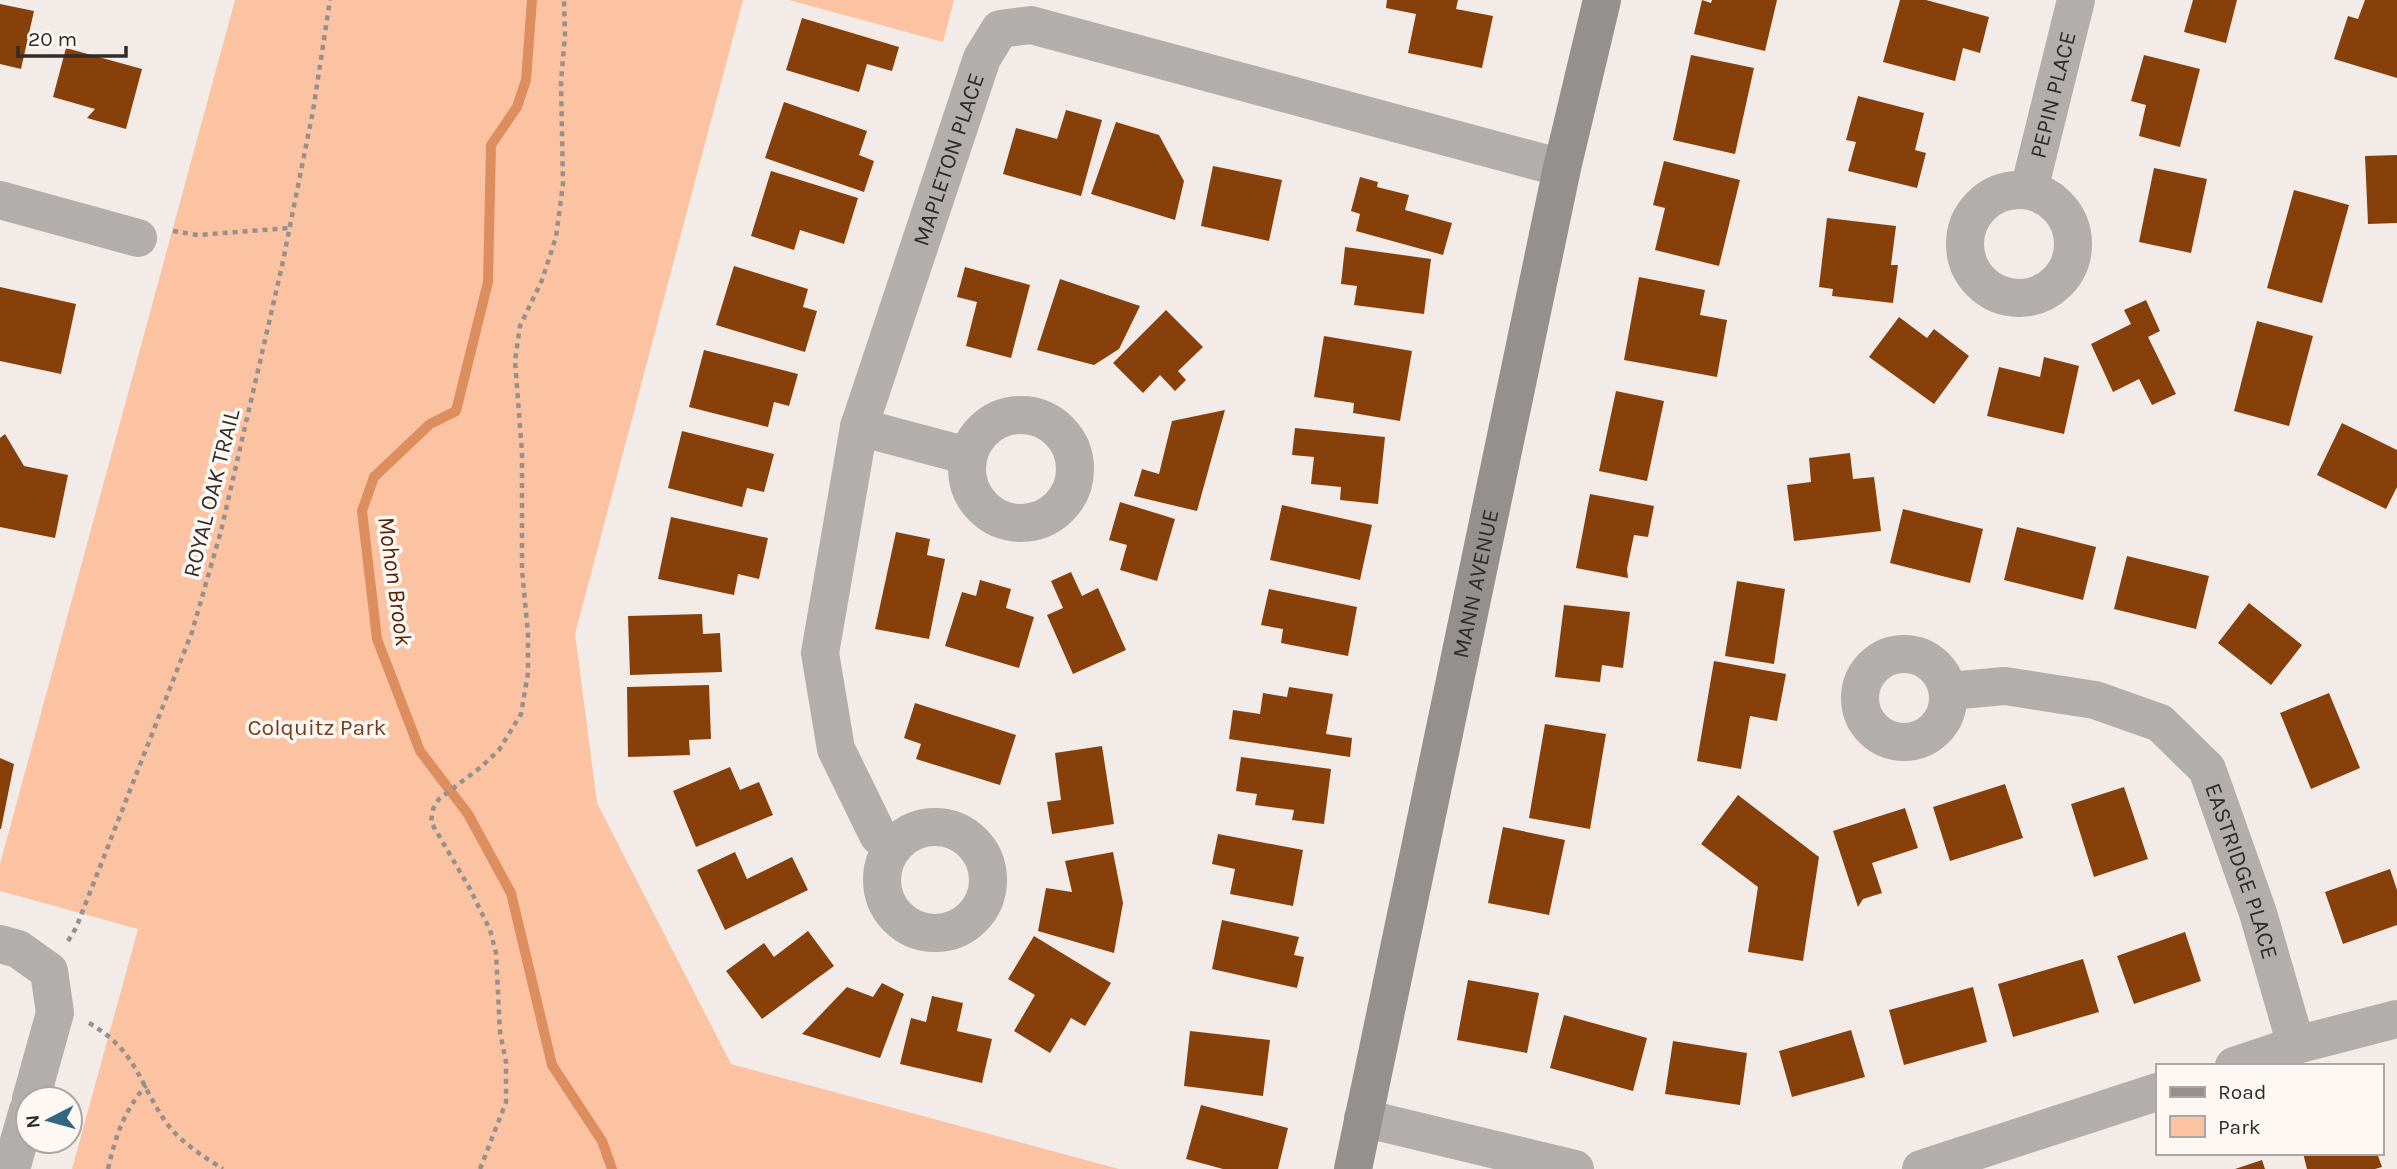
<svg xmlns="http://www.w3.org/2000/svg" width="2397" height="1169" font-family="Karla,sans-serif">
<rect width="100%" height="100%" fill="#f2ebe7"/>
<!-- green -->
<path fill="#fbc3a2" d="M235,0H743L575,634L597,803L731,1064L1119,1169H72L138,929L0,891V864Z
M789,0H954L943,42Z"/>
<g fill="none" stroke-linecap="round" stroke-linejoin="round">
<!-- stream -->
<path stroke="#dd8e5f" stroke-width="10" d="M532,0L526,80L517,107L491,145L488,282L456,411L430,424L374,477L362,511L377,639L420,751L468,814L511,893L552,1065L602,1141L612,1169"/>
</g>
<!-- building -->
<path fill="#874009" d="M1387,0H1458L1456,9L1493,16L1482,68L1408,53L1416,14L1386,8Z
M1702,0L1711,3L1712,0H1777L1765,51L1694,34Z
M1900,0H1926L1989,17L1980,53L1963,48L1955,81L1883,62Z
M2193,0H2237L2226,43L2184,32Z
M2365,0H2397V78L2334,59L2348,16L2358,19Z
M0,4L34,11L21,69L0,64Z
M802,18L899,47L892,71L867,64L859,92L786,70Z
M66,48L142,69L126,129L87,118L95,109L53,97Z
M1691,55L1754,68L1735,154L1673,140Z
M2144,55L2200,69L2180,147L2139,136L2146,105L2131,101Z
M1858,96L1924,113L1915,150L1926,153L1917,188L1848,171L1856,142L1846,140Z
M784,102L867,131L859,155L874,161L864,192L765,158Z
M1066,110L1102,120L1081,196L1003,174L1016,128L1057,139Z
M1116,122L1159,135L1184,181L1175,220L1091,194Z
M2397,155V223L2368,224L2365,156Z
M1664,161L1740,180L1719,266L1655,250L1665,208L1653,205Z
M1213,166L1282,180L1269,241L1201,226Z
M2154,168L2207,179L2191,253L2139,242Z
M771,171L858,198L844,244L800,230L794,250L751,236Z
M1360,177L1378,182L1377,187L1409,195L1405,210L1452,223L1443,255L1356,231L1360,214L1351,211Z
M2294,190L2349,205L2322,303L2267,288Z
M1827,218L1896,226L1891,265H1898L1893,303L1832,296L1833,289L1819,287Z
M1345,247L1431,259L1424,314L1354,305L1357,286L1341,284Z
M734,266L808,289L803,307L817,311L805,352L716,325Z
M965,267L1030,285L1011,358L966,346L977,302L957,297Z
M1639,277L1705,290L1700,315L1727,320L1717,377L1624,360Z
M1060,279L1140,306L1119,349L1094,365L1037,350Z
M0,287L76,304L61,374L0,361Z
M2146,300L2160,331L2148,337L2176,394L2152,405L2139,379L2113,392L2091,344L2131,324L2124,310Z
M1166,310L1203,347L1178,371L1186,380L1175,391L1160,375L1143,393L1113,363Z
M1899,317L1927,338L1934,329L1969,356L1934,404L1869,357Z
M2257,321L2313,336L2289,426L2234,411Z
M1324,336L1412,351L1400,421L1353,413L1354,403L1314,397Z
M704,350L798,374L789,406L774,402L768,427L689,407Z
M2044,357L2079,366L2064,434L1987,416L1999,367L2040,377Z
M1616,391L1664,401L1647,481L1599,471Z
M1225,410L1197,511L1134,496L1142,469L1159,474L1172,421Z
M2342,423L2397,450V487L2386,509L2317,475Z
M1295,428L1385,437L1378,504L1340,500L1341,487L1311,484L1314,457L1292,455Z
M682,431L774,454L764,492L747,488L742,507L668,488Z
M5,434L24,466L68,475L55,538L0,527V438Z
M1850,453L1853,479L1874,477L1881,531L1794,541L1787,485L1811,482L1809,458Z
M1590,494L1654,506L1648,537L1634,535L1627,569L1628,578L1576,568Z
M1120,502L1175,519L1157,581L1120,570L1127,545L1109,540Z
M1282,505L1372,525L1360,580L1270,560Z
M1903,509L1983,529L1970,583L1890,563Z
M671,517L768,538L759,579L738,574L734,595L658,579Z
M2017,527L2096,547L2083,600L2004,580Z
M896,532L930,539L927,555L945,559L929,639L875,629Z
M2127,556L2209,576L2196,629L2114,609Z
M1071,572L1082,596L1098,588L1126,650L1073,674L1047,615L1063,608L1051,581Z
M980,580L1011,589L1006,608L1034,617L1019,668L945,646L962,592L976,596Z
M1737,581L1785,589L1774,664L1725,656Z
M1269,589L1357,607L1348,656L1281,643L1283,629L1261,625Z
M2249,603L2302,645L2271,685L2218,643Z
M1564,605L1630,612L1623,668L1602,665L1600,682L1555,677Z
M702,614L703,634L720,633L722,672L630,675L628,616Z
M1714,661L1786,674L1777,721L1750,716L1741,769L1697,761Z
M709,685L711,739L689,740L690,755L628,757L627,687Z
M1289,687L1333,694L1326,734L1352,738L1350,757L1229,739L1233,710L1260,714L1263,693L1287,697Z
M2329,693L2360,768L2311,789L2280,713Z
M915,703L1016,735L1000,785L916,759L921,744L904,738Z
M1545,724L1606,734L1590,829L1529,818Z
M1102,746L1114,824L1052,834L1047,802L1061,800L1055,753Z
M1241,757L1331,769L1324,824L1292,820L1294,810L1255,805L1257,794L1236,791Z
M0,758L14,764L1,829H0Z
M730,767L740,790L759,782L773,815L696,847L673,791Z
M2005,784L2023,838L1950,861L1933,807Z
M2124,787L2148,859L2094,877L2071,804Z
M1738,795L1819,857L1803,961L1748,952L1758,887L1701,844Z
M1905,808L1918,848L1872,863L1882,893L1863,899L1858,907L1833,831Z
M1503,827L1565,840L1549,915L1488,903Z
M1218,834L1303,850L1293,906L1230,894L1235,869L1212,864Z
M735,852L747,879L792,857L808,890L725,930L697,870Z
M1113,852L1123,903L1114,953L1038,931L1046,888L1072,892L1065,861Z
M2390,869L2397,890V925L2343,944L2325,892Z
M1222,920L1299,937L1294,955L1304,957L1297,988L1212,969Z
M808,931L834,966L762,1019L726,971L764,943L774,957Z
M2185,932L2201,981L2134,1004L2117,956Z
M1034,936L1111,983L1085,1026L1071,1018L1050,1053L1014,1031L1035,995L1008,979Z
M2083,959L2099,1012L2013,1037L1998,984Z
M1468,980L1539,993L1527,1053L1457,1040Z
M882,983L904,994L880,1058L802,1034L847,987L873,997Z
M1973,987L1987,1042L1904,1065L1889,1010Z
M932,996L963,1003L957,1031L992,1039L982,1083L900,1064L911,1018L926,1022Z
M1564,1015L1647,1038L1633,1091L1550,1068Z
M1851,1030L1865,1077L1792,1097L1779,1051Z
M1190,1031L1270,1040L1263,1096L1184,1086Z
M1673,1041L1747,1053L1740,1105L1665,1094Z
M1201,1105L1288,1128L1278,1169H1223L1186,1159Z
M2303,1153H2377L2382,1167L2375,1169H2307Z
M2262,1160L2265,1169H2235Z"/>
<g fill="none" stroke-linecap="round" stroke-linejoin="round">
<!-- path -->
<path stroke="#96918e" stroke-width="4.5" stroke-dasharray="5 5" stroke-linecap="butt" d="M173,231L198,235L289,228
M68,941L76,928L192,632L221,531L282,266L313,111L330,0
M89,1023C139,1052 138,1084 168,1125C182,1143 204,1157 223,1169
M108,1169C116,1135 123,1113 146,1085
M480,1169L506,1102V1062L500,1032L496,953L490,930L470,889L431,822L433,809L439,799L481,767L499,750L521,714L528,673V634L522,570V453L515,361L520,326L542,280L556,237L563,184L561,82L565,35L564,0"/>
<!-- street -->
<g stroke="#b1aeac" stroke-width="38">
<path id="s1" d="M2029,190L2076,0"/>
<circle cx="2019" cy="244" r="54"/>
<path d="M0,200L138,238"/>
<circle cx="1021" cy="469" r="54"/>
<path d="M859,427L968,456"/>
<circle cx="1904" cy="698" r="44"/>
<path id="s2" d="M1949,691L2005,686L2095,700L2160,723L2207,769L2258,913L2296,1045"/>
<circle cx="935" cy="880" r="53"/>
<path id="s3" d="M891,848L878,835L836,749L820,653L859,427L982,58L1000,29L1031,25L1562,168"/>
<path d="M0,944L18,949L49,971L55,1013L31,1099"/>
<path d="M2234,1066L2296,1045L2397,1019"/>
<path d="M1363,1118L1575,1169"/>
<path d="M11,1169L28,1110"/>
<path d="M1921,1169L2157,1092"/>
</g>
<!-- secondary -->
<path stroke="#94908d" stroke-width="38" id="s4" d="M1353,1169L1562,168L1602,0"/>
</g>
<g text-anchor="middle" stroke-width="7" stroke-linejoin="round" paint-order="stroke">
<!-- street labels -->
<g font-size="23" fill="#2e2b2a" stroke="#fef8f5">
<text dy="8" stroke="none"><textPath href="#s1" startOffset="98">PEPIN PLACE</textPath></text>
<text dy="8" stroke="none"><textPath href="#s3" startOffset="723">MAPLETON PLACE</textPath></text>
<text transform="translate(211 493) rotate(-76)" y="8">ROYAL OAK TRAIL</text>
<text dy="8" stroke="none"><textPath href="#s4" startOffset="598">MANN AVENUE</textPath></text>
<text dy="8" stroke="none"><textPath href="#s2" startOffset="390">EASTRIDGE PLACE</textPath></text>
</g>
<!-- park labels -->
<g font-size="23" fill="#723e1d" stroke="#fef8f5">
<text x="317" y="735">Colquitz Park</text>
</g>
<!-- water labels -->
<g font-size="24" font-style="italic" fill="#542300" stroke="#fef8f5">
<text transform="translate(395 581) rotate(82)" y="8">Mohon Brook</text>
</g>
</g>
<!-- legend -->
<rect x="2156" y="1064" width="228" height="91" fill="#fef8f5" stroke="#aba6a4" stroke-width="2"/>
<rect x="2170" y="1087" width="35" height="10" fill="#94908d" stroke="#aba6a4" stroke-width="2"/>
<text x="2218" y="1099" font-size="21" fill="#2e2b2a">Road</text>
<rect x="2170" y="1116" width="35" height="21" fill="#fbc3a2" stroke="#aba6a4" stroke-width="2"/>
<text x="2218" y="1134" font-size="21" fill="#2e2b2a">Park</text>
<!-- north arrow -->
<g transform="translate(49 1120) rotate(264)"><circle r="33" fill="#fef8f5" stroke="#aba6a4" stroke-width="2"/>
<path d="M0-5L12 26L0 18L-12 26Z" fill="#306882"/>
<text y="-10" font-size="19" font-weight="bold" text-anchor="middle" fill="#2e2b2a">N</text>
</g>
<!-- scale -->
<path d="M18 46v10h108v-10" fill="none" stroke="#2e2b2a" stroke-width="3.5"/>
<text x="28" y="46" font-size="21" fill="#2e2b2a" stroke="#fef8f5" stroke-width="5" paint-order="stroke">20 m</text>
</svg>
